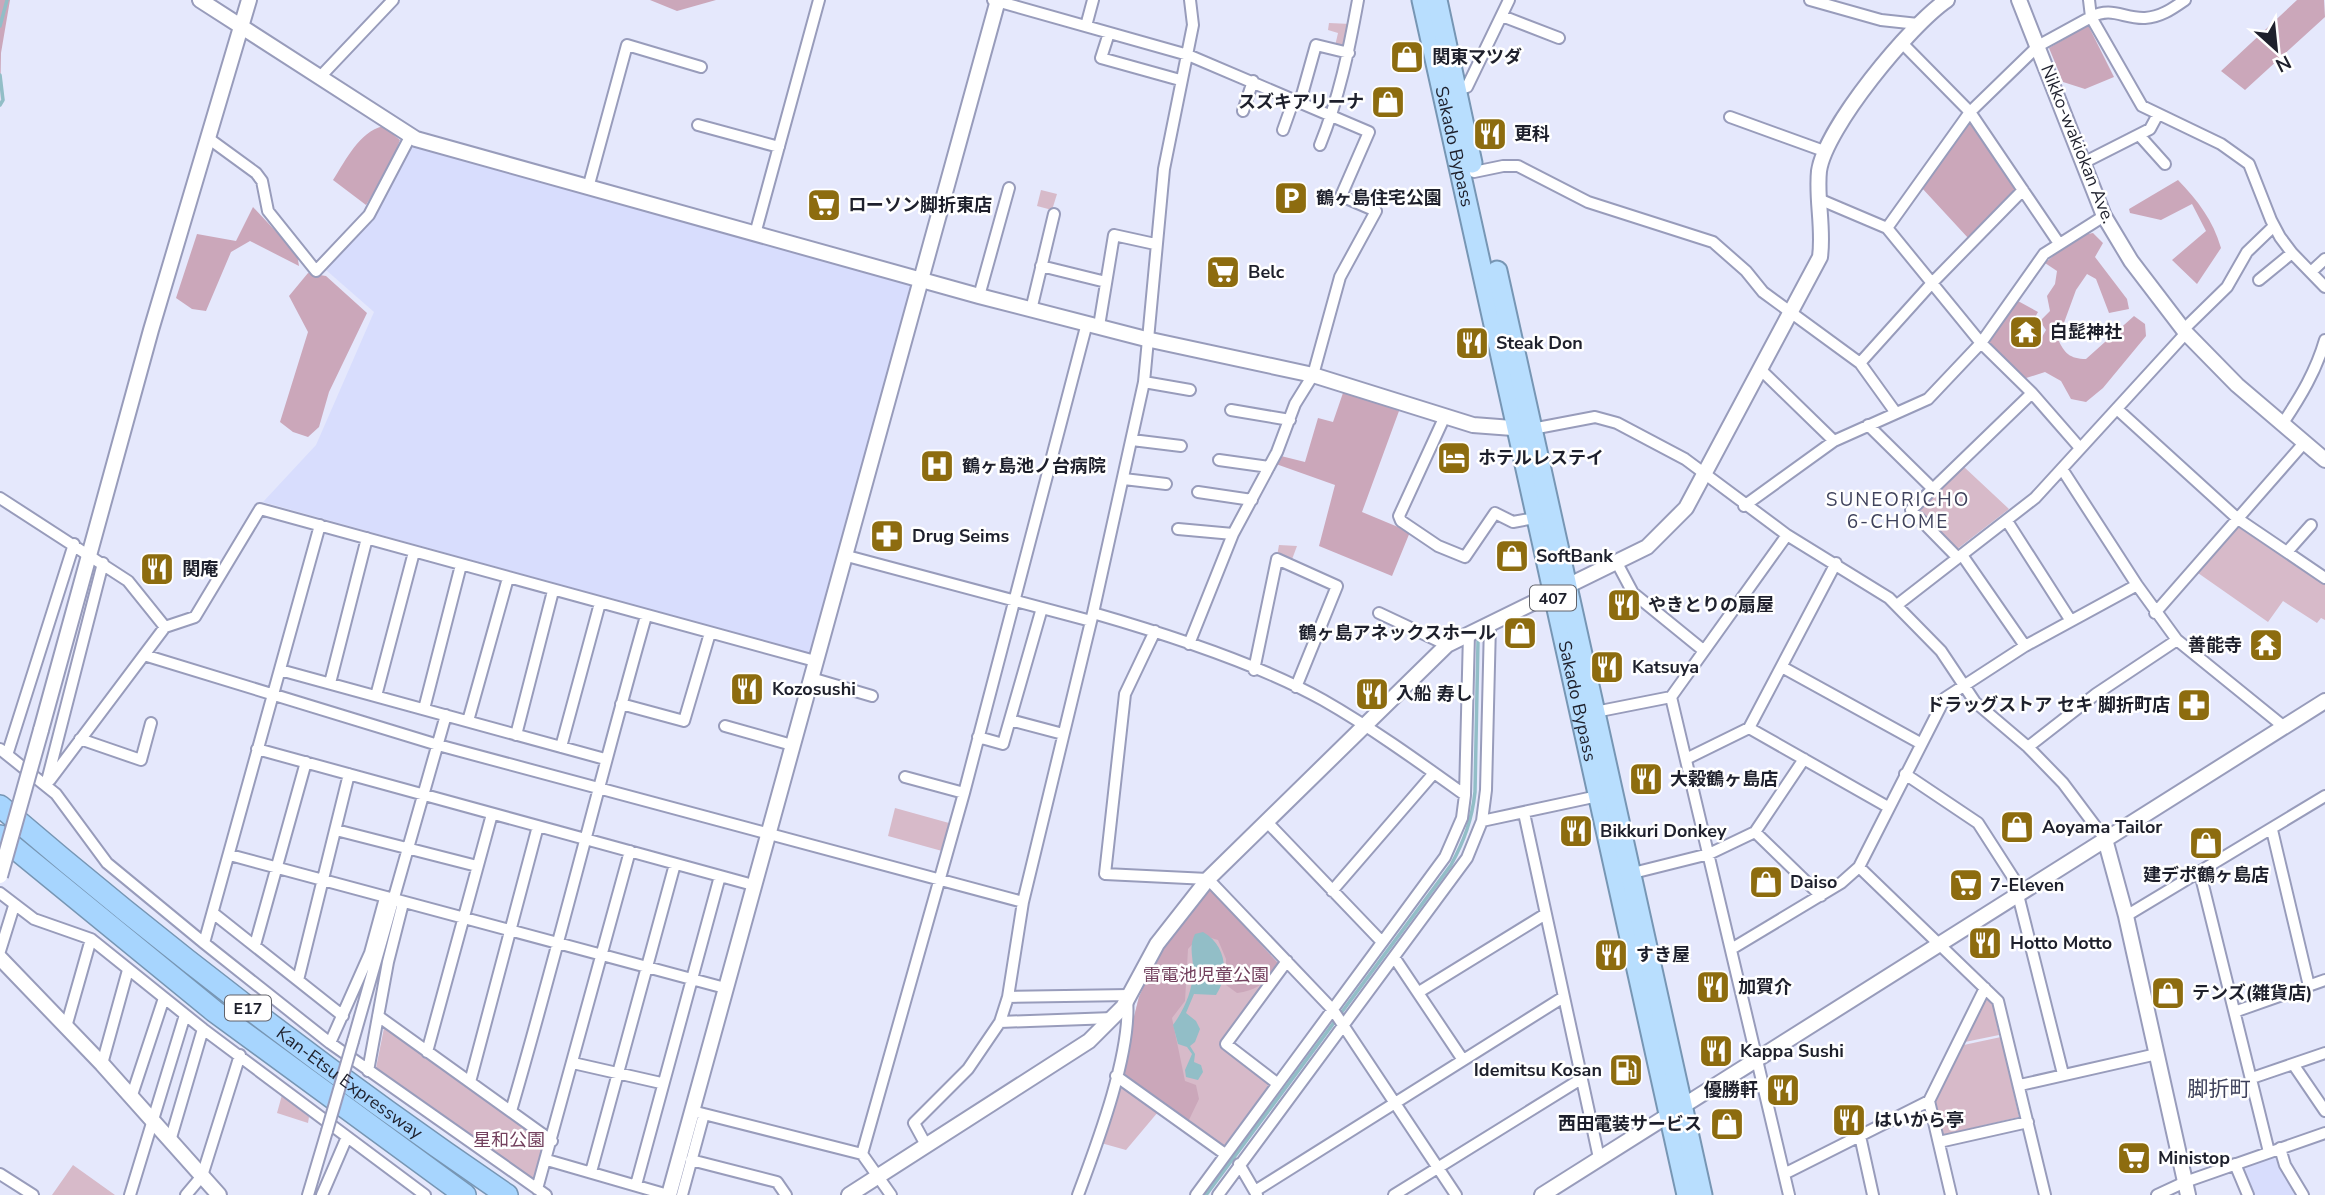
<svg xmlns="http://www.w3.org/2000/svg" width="2325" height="1195" font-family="'Nunito Sans','Noto Sans JP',sans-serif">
<rect width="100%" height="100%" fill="#e5e8fc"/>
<!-- built -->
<path fill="#d8ddfd" d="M412,145L912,285L810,654L263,502L316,445L374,312L326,270L372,220Z
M2277,1155L2297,1195H2254L2241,1168Z"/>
<!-- green -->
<path fill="#d7bac9" d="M1329,23L1351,24L1347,46H1335L1338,33L1328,30Z
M1041,190L1057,194L1052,210L1037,206Z
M1963,466L2009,509L1956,550L1918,511Z
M2238,527L2325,585V620L2321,618L2317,623L2283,601L2268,622L2198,573Z
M1279,545L1297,546L1291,562L1277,556Z
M895,808L949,823L942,851L888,836Z
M1184,916L1279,964L1220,1045L1270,1084L1223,1147L1120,1073L1139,997Z
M1987,999L1993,1004L1999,1035L1960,1043L1983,1000Z
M384,1028L545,1143L534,1182L376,1068Z
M2001,1037L2019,1117L1942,1135L1935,1100L1959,1046Z
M1120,1084L1158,1112L1126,1150L1101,1143Z
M282,1095L309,1117L308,1123L277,1113Z
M73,1165L115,1195H52Z"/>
<!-- forest -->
<path fill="#cba7ba" d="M0,0H10L1,53L0,108Z
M650,0H716L677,11Z
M2297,0H2324L2325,17L2245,90L2221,71Z
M2088,25L2114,77L2085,89L2063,82L2049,48Z
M1967,123H1973L2019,189L1969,239L1921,187Z
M383,126L400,140L390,167L366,205L333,180C346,160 359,132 383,126Z
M2178,180C2198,201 2213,220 2221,248L2197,284L2172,260L2206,231L2192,204L2161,220L2130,213L2129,209Z
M253,207L297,254L299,266L250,241L231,252L206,311L192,309L176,298L197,234L236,241Z
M2093,233L2103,243L2095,257L2127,299L2129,309L2109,313L2096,279L2087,274L2076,290L2058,339C2064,353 2070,359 2086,359L2134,316L2145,324L2146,336L2103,388L2086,402L2071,399L2061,381L2045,372L2023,379L1993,350L1988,339L2018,301L2038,312L2034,319L2021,322L2025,339L2042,337L2046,330L2040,321L2050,311L2047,296L2055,284L2057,271L2045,263L2076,236Z
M308,273L326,276L367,313L329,392L319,427L308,437L293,432L280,422L308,332L289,296Z
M1344,390L1399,411L1362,512L1410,532L1392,576L1319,546L1335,485L1276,464L1281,456L1305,462L1318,418L1333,422Z
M1209,888L1279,964C1267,981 1259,990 1237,993L1226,985V959L1218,940L1201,935L1188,949L1185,1001L1172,1018L1185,1081L1196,1085L1199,1099L1188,1122L1120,1073L1139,997L1160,949Z"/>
<!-- water -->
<path fill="#92bec7" d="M1203,932C1226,945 1230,974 1216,995L1194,994L1186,1013L1196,1021L1200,1029L1195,1042L1190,1046L1195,1054L1194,1062L1201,1065L1203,1072L1198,1080L1186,1077L1185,1070L1192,1054L1187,1047L1178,1044L1173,1025C1184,1010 1192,992 1193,973C1194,958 1188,948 1195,934Z"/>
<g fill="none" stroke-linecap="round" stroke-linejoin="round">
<!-- stream -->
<path stroke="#92bec7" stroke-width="3.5" d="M0,26L7,0
M0,75L3,100L0,105
M1206,1195L1451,865C1464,841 1472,820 1475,792L1478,641"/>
<!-- minor casing -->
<g stroke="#989cbb" stroke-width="14">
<path id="minor" d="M993,0L1188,55L1369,132L1341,196L1376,211L1340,277L1313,375L1295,404L1277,452L1233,534L1189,644
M1810,0L1881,20L1918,24
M2089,0L2091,17C2112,6 2124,19 2145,18C2161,17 2172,9 2185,0
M1502,16L1559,38
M1086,26L1093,0
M1109,33L1101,58L1180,80
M1902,43L1970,112L2058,242
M320,77L393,0
M1457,90L1467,87L1509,0
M1300,102L1316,45L1349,53
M1243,111L1253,81
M1730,117L1824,151
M698,125L779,147
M1283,130L1294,99
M2139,135L2165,164
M208,138L256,173L262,181L268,211L316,271L369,215L411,135
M1320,145C1339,98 1349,50 1358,0
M2083,163L2150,129L2157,116
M1474,172L1503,166H1518L1588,202L1713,242L1746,271L1763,292L1860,363L1896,413
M588,188L627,45L701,67
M1821,200L1887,228L1981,343L2032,393L2080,448
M1887,228L1970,112L2038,46L2091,17L2142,106L2221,144L2249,164L2271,220L2280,237L2292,253L2325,287
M755,234L819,0
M1041,266L1106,282
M2311,272L2325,259
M2259,280L2292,253
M979,296L1009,188
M1031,310L1054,214
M1099,326L1114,235L1155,244
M2183,330L2227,287L2247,252L2274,226
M1860,363L1932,283L2023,190
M1760,369L1834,441
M1144,382L1190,390
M2117,409L2238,519L2325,578
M1231,410L1290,420
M1445,416L1399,516L1401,521L1438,546L1465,557L1495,513L1513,522L1535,518
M2283,423C2301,396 2316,371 2325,340
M1868,425L1933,489
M1532,429L1595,417L1617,423L1685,459L1787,535L1889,598L1941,651L1975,702L2028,747L2063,783L2105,839
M1132,440L1181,446
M1219,460L1269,467
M2062,469L2137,585L2177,640L2283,726
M1124,479L1166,484
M1198,492L1252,500
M0,498L128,581L165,627L195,617L260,509L815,661
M1744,506L1834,441L1928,399L1981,343L2044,254L2104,216
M2007,521L2071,621
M1178,529L1233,534
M2287,552L2311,525
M1962,555L2025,646
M847,556L1091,621
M1958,558L1911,510L2032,393
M1617,563L1633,593L1703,650
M1897,605L2035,498L2186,333
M1093,613C1166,634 1257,663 1323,700C1372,728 1419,762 1465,795
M1379,613L1447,645
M2155,613L2304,443
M1155,631L1125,694L1105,874L1208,879L1333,1010L1456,1195
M144,655L438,745L1023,902
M1782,667L1920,743
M280,670L605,759
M1254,670L1277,559L1337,586L1296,687
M811,678L872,696
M330,683L367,538
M376,696L414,552
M1671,697L1789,1195
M621,704L684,721L710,633
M424,709L461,565
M1595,712L1671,697L1787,535
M1010,720L1063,734
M468,721L508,578
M725,726L792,745
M1749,728L1888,807
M516,735L553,591
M978,737L1003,744L1042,608
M80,739L141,760L151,723
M561,747L600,603
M2028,747L2096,694L2177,640
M0,749L56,794L107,863L204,943L330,1043L546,1195
M257,749L753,885
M8,752L74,544
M1686,759L1749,728L1836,563
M1905,774L1978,823L2014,879L2063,1074
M905,777L964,793
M50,780L165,627
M46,785L103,563
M1524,813L1599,1158
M1482,821L1598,796
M1267,822L1382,942
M336,830L477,866
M2272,830L2309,986
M1755,832L1821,896
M230,855L725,988
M1859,867L1998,1001L2045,1195
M2200,873L2269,1152
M1629,874L1709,854L1755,832L1804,759
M1332,891L1434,773
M0,893L34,919L91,939L203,1029L425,1195
M213,913L343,1016
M2126,916L2325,796
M204,943L320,525
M255,945L306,762
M1733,948L1841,883L1859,867L1945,698L2025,646L2137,585
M0,951L14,906
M1394,957L1463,1060
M298,980L349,774
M1419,992L1544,915
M1008,997L1130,995
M2237,1011L2325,980
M378,1016L552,1141
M1000,1022L1113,1018
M66,1027L91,939
M353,1041L446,715
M330,1043L370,953L385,898
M427,1052L492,814
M573,1063L661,1083
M102,1064L128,970
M2293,1064L2325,1111
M368,1071L388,962L403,903
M1116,1076L1225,1154
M2252,1078L2325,1053
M470,1082L538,826
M1278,1084L1226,1044L1287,961
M2020,1085L2157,1054
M131,1098L164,998
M1929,1101L1951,1195
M511,1111C559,947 599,781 646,616
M692,1111L862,1154
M1860,1136L1873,1195
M170,1141L203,1029
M1939,1142L2028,1122
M926,1145L914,1123L968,1069L1000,1022L1008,997L1023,902L1093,613L1144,382L1164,169L1193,25L1190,0
M2280,1148L2285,1165L2303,1195
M547,1160L668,1195
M691,1160L777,1182L786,1195
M1239,1164L1257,1195
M2235,1164L2248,1195
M591,1172L675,864
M0,1174L33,1195
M1784,1174L1929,1101L1985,988
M636,1185L720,876
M537,1189L630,851
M1255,1191L1562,998
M130,1195L185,1015
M186,1195L202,1176L240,1055
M308,1195L327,1131
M322,1195L347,1137
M682,1195L704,1114
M891,1195L862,1154L964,793L1087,323
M1078,1195C1097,1144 1132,1052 1127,999
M1196,1195L1445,857L1462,818L1465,795L1469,633
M1218,1195L1467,858L1482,821L1486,790L1490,624
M1394,1195L1581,1079
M2157,1195L2185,1182L2325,1133"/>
</g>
<!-- tertiary casing -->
<g stroke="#989cbb" stroke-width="18">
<path id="tertiary" d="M200,0L416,139L979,296L1146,339L1313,375L1473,425L1526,429
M2019,0L2104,216L2131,261L2186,333L2237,385L2325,460
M41,730L151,330L249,0
M2105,839L2126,916L2188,1195
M0,958L102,1064L219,1195
M669,1195L998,0
M849,1195L1089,1041L1123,1007L1157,944L1208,879L1447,645L1647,547L1686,508L1820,257C1824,228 1816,199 1819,171C1825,128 1910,25 1947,0
M1542,1195L2325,701"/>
</g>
<!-- trunk casing -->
<g stroke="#7796b4" stroke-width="23">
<g id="trunk">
<path id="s1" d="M1422,0L1687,1195"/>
<path d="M1437,0L1472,163"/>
<path d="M1497,271L1702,1195"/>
</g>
</g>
<!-- motorway casing -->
<g stroke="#7796b4" stroke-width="24">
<g id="motorway">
<path id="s2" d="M0,806C162,945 331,1075 507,1195"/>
<path d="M0,836L214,1011L465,1195"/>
</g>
</g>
<!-- minor -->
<use href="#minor" stroke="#fff" stroke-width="10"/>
<!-- tertiary -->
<use href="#tertiary" stroke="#fff" stroke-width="14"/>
<!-- trunk -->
<use href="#trunk" stroke="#b8defe" stroke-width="19"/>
<!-- motorway -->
<use href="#motorway" stroke="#a7d5fe" stroke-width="21"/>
<!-- minor-bridge casing -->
<g stroke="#989cbb" stroke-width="14" stroke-linecap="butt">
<path id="minor-bridge" d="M327,1131L353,1041"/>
</g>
<!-- tertiary-bridge casing -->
<g stroke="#989cbb" stroke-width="18" stroke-linecap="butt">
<path id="tertiary-bridge" d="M0,876L41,730"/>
</g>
<!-- minor-bridge -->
<use href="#minor-bridge" stroke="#fff" stroke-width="10"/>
<!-- tertiary-bridge -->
<use href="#tertiary-bridge" stroke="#fff" stroke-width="14"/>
</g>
<!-- icons -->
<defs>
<g id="shop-square" transform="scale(1.75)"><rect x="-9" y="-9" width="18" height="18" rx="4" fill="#8d6c0f" stroke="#fff"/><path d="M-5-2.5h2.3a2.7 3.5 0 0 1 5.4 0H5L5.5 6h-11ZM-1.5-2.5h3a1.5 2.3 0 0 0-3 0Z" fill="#fff"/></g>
<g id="restaurant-square" transform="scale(1.75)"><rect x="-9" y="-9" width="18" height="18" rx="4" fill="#8d6c0f" stroke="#fff"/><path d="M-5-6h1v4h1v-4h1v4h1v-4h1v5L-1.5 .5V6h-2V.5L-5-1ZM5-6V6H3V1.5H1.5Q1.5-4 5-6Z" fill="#fff"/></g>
<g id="parking-square" transform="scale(1.75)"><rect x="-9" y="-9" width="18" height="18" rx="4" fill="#8d6c0f" stroke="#fff"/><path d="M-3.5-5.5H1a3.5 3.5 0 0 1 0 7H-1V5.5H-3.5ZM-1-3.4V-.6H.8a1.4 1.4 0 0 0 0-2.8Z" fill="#fff"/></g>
<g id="supermarket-square" transform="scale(1.75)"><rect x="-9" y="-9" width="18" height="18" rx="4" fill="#8d6c0f" stroke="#fff"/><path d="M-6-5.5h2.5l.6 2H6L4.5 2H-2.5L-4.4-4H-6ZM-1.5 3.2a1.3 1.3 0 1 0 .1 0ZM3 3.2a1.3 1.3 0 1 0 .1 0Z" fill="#fff"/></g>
<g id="temple-square" transform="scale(1.75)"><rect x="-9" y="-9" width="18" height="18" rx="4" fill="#8d6c0f" stroke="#fff"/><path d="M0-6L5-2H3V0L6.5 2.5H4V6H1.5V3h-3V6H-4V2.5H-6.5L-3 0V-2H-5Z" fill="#fff"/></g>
<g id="hotel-square" transform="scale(1.75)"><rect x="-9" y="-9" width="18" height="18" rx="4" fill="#8d6c0f" stroke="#fff"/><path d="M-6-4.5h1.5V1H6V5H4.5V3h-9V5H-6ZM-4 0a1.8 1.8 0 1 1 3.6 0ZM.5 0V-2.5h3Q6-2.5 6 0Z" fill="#fff"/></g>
<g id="hospital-square" transform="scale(1.75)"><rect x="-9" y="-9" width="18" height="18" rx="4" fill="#8d6c0f" stroke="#fff"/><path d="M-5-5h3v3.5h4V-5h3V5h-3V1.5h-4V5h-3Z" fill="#fff"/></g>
<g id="pharmacy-square" transform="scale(1.75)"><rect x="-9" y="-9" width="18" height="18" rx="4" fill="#8d6c0f" stroke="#fff"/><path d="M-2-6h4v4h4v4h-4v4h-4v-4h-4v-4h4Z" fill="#fff"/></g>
<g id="fuel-square" transform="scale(1.75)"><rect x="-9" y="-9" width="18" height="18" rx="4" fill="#8d6c0f" stroke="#fff"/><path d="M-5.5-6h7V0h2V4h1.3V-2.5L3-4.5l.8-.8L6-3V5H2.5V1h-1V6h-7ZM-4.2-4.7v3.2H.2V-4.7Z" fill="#fff"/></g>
</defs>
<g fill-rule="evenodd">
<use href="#shop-square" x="1407" y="57"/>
<use href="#shop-square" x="1388" y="102"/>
<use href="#restaurant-square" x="1490" y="134"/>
<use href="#parking-square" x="1291" y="198"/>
<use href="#supermarket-square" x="824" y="205"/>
<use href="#supermarket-square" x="1223" y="272"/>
<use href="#temple-square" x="2026" y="332"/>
<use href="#restaurant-square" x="1472" y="343"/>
<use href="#hotel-square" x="1454" y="458"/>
<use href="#hospital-square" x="937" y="466"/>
<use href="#pharmacy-square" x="887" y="536"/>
<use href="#shop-square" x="1512" y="556"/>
<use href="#restaurant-square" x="157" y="569"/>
<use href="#restaurant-square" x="1624" y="605"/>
<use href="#shop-square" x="1520" y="633"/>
<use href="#temple-square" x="2266" y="645"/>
<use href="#restaurant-square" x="1607" y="667"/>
<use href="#restaurant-square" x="747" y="689"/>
<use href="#restaurant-square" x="1372" y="694"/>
<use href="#pharmacy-square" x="2194" y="705"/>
<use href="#restaurant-square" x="1646" y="779"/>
<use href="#shop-square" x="2017" y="827"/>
<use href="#restaurant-square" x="1576" y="831"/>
<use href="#shop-square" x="2206" y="843"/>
<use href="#shop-square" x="1766" y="882"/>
<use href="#supermarket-square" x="1966" y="885"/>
<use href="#restaurant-square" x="1985" y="943"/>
<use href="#restaurant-square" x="1611" y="955"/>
<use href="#restaurant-square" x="1713" y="987"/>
<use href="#shop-square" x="2168" y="993"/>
<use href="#restaurant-square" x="1716" y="1051"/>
<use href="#fuel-square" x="1626" y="1070"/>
<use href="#restaurant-square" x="1783" y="1090"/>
<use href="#restaurant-square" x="1849" y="1120"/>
<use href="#shop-square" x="1727" y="1124"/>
<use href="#supermarket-square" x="2134" y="1158"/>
</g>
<g text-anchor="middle" stroke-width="5" stroke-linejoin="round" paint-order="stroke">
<!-- shield labels -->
<g fill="#fff" stroke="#62636b" stroke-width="2">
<rect x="1530" y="585.5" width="46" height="25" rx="5"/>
<rect x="225" y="995.5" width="46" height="25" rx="5"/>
</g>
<g font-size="16" font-weight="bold" fill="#1e202c">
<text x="1553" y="604">407</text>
<text x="248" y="1014">E17</text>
</g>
<!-- poi labels -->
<g font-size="18" font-weight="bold" fill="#1e202c" stroke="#fff" text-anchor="start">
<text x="1432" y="63">関東マツダ</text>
<text x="1364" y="108" text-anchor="end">スズキアリーナ</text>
<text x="1514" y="140">更科</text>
<text x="1316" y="204">鶴ヶ島住宅公園</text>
<text x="848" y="211">ローソン脚折東店</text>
<text x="1248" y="278">Belc</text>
<text x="2050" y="338">白髭神社</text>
<text x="1496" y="349">Steak Don</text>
<text x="1478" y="464">ホテルレステイ</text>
<text x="962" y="472">鶴ヶ島池ノ台病院</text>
<text x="912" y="542">Drug Seims</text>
<text x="1536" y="562">SoftBank</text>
<text x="182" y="575">関庵</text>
<text x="1648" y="611">やきとりの扇屋</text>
<text x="1496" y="639" text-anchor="end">鶴ヶ島アネックスホール</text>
<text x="2242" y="651" text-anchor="end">善能寺</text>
<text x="1632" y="673">Katsuya</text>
<text x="772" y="695">Kozosushi</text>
<text x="1396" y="700">入船 寿し</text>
<text x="2170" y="711" text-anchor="end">ドラッグストア セキ 脚折町店</text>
<text x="1670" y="785">大穀鶴ヶ島店</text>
<text x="2042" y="833">Aoyama Tailor</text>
<text x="1600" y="837">Bikkuri Donkey</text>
<text x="2206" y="881" text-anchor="middle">建デポ鶴ヶ島店</text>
<text x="1790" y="888">Daiso</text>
<text x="1990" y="891">7-Eleven</text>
<text x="2010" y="949">Hotto Motto</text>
<text x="1636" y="961">すき屋</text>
<text x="1738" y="993">加賀介</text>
<text x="2192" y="999">テンズ(雑貨店)</text>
<text x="1740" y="1057">Kappa Sushi</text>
<text x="1602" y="1076" text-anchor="end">Idemitsu Kosan</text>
<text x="1758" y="1096" text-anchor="end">優勝軒</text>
<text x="1874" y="1126">はいから亭</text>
<text x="1702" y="1130" text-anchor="end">西田電装サービス</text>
<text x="2158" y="1164">Ministop</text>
</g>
<!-- street labels -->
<g font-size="18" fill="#1e202c" stroke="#fff">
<text transform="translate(2078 144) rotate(68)" y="6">Nikko-wakiokan Ave.</text>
<text dy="6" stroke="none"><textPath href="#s1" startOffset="150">Sakado Bypass</textPath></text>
<text dy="6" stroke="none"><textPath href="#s1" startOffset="718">Sakado Bypass</textPath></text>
<text dy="6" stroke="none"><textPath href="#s2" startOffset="446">Kan-Etsu Expressway</textPath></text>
</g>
<!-- park labels -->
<g font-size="18" fill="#73415e" stroke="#fff">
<text x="1206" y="981">雷電池児童公園</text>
<text x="509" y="1146">星和公園</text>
</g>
<!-- neighbourhood labels -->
<g font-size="19" letter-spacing="2" fill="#3f425c" stroke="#fff">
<text x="1898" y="506">SUNEORICHO<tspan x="1898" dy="22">6-CHOME</tspan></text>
</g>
<!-- quarter labels -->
<g font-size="21" fill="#3f425c" stroke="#fff">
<text x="2219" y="1096">脚折町</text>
</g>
</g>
<!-- north arrow -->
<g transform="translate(2276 49) rotate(153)" stroke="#ffffff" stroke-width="5" paint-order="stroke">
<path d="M0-5L12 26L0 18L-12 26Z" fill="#1e202c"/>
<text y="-10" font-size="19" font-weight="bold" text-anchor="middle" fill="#1e202c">N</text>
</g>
</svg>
